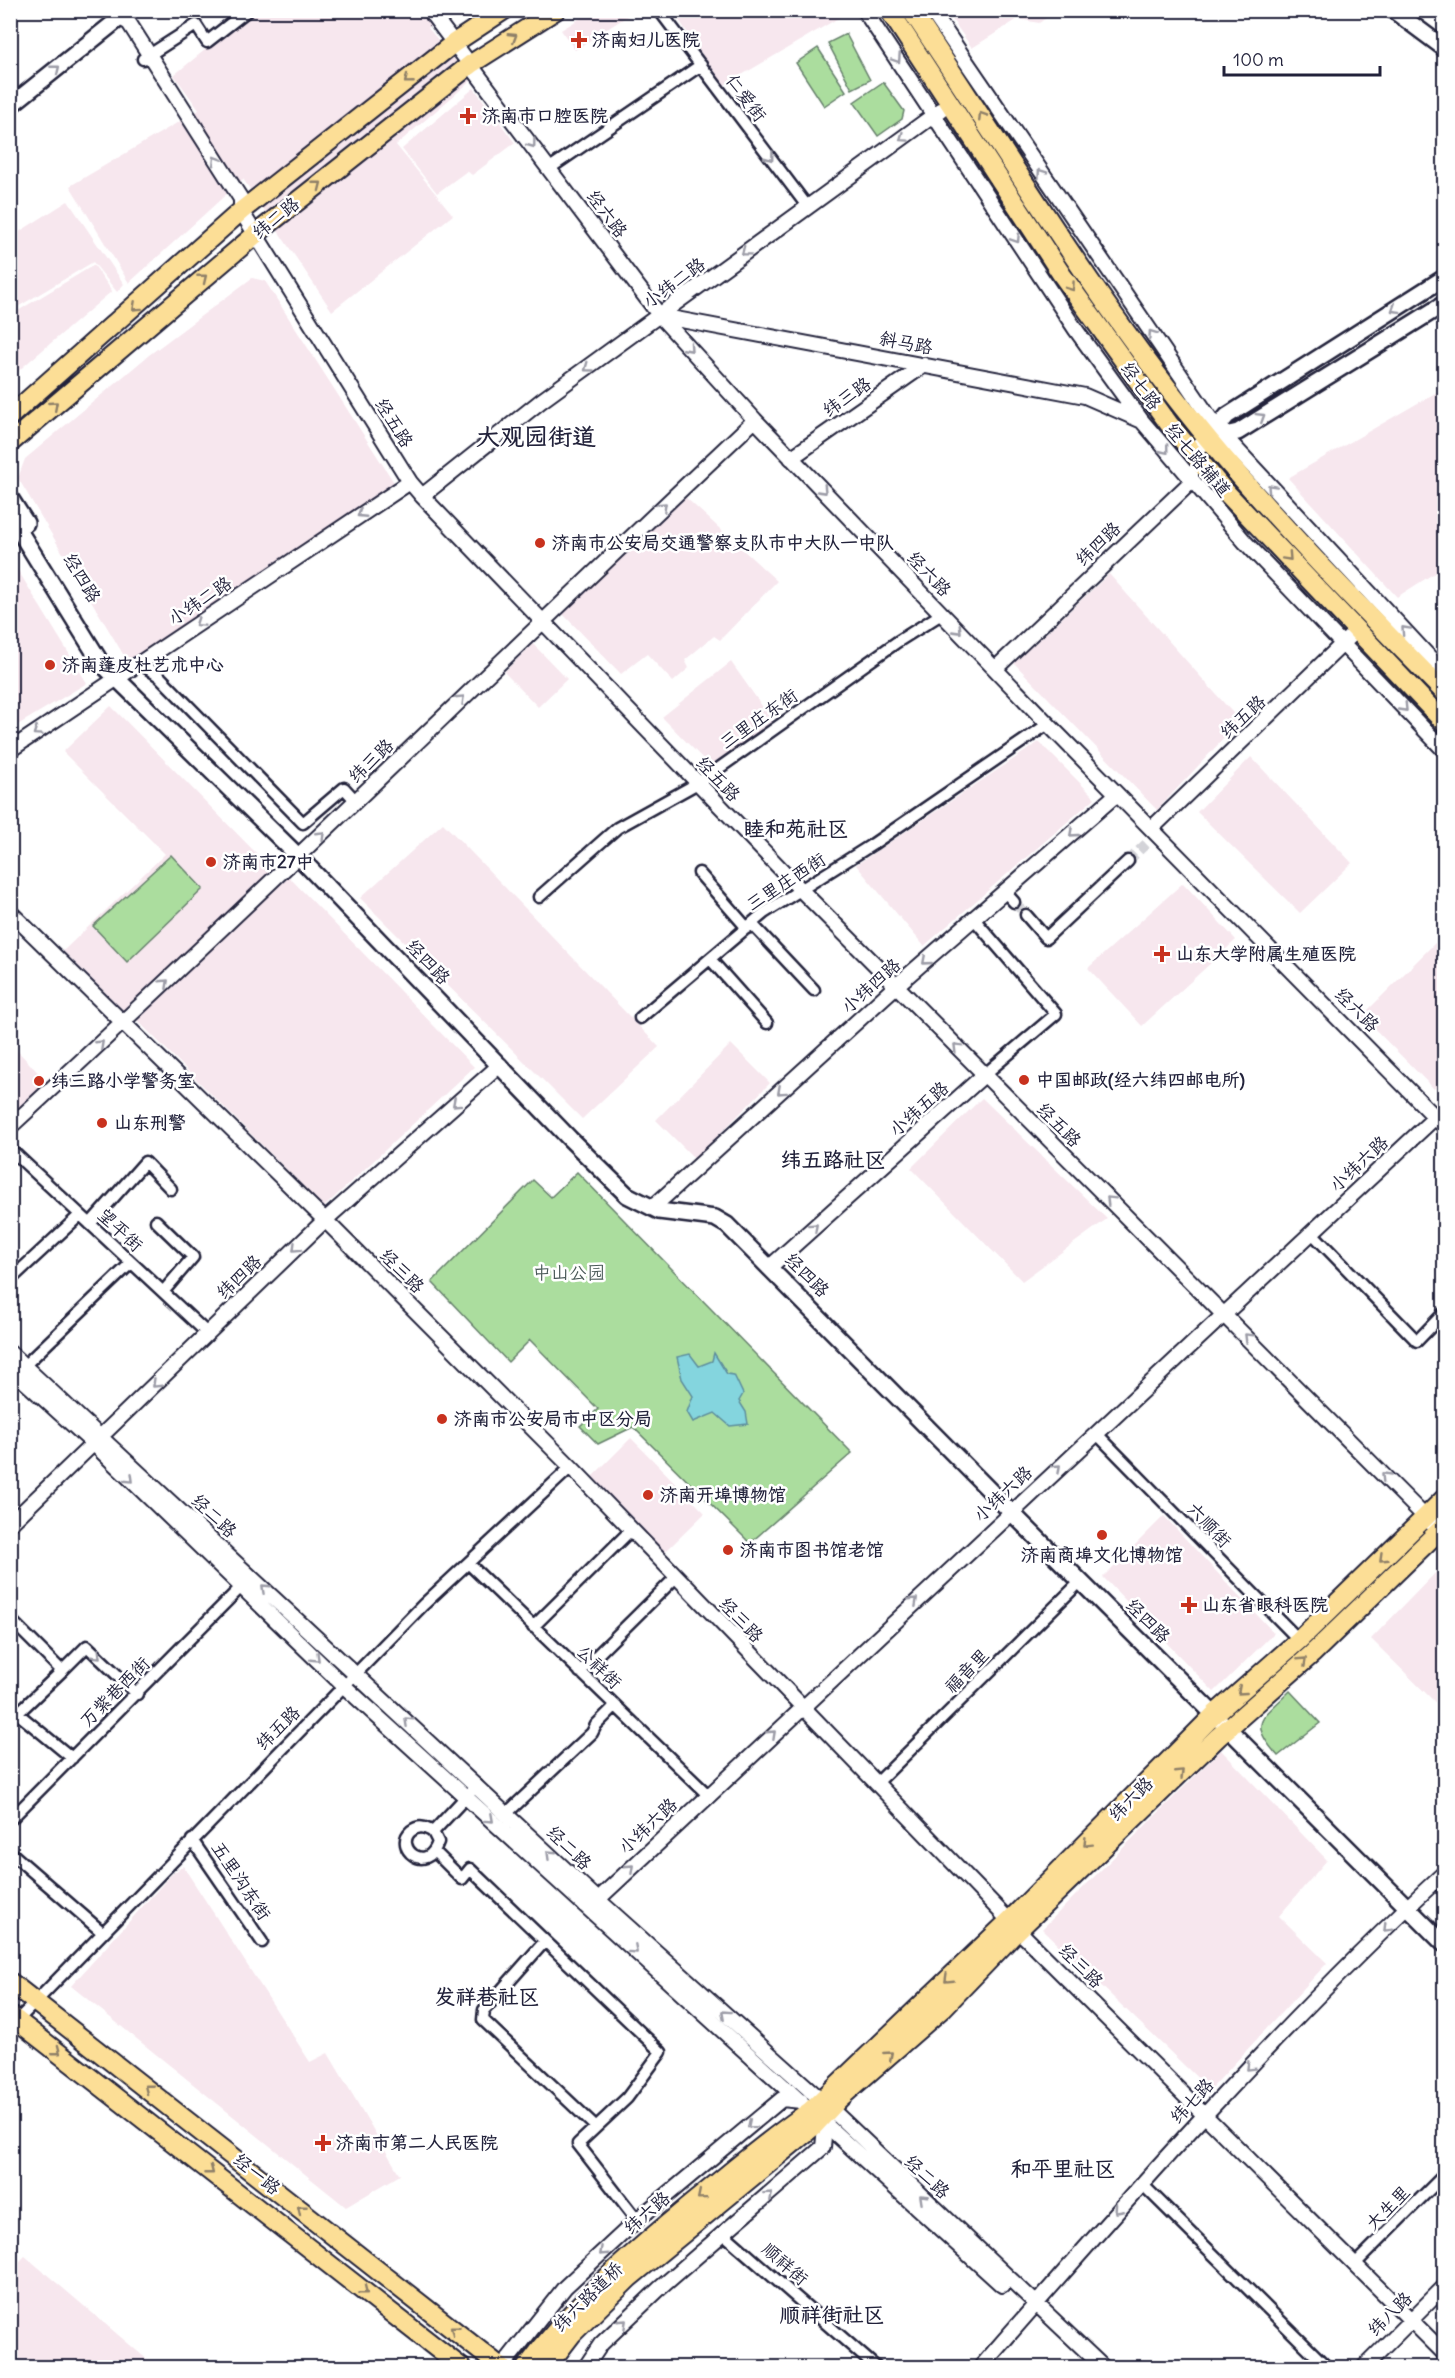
<svg xmlns="http://www.w3.org/2000/svg" width="1455" height="2378" font-family="Delius,'LXGW WenKai TC',sans-serif">
<rect width="100%" height="100%" fill="#fff"/>
<filter id="ink" filterUnits="userSpaceOnUse"><feTurbulence type="fractalNoise" baseFrequency=".0167" numOctaves="2"/><feDisplacementMap in="SourceGraphic" scale="12" xChannelSelector="R" yChannelSelector="G"/><feConvolveMatrix kernelMatrix="1 2 1 2 8 2 1 2 1" color-interpolation-filters="sRGB"/></filter>
<g filter="url(#ink)">
<!-- built -->
<path fill="#f7e7ee" d="M852,10L723,86L673,11V10Z
M253,11H452L428,28L472,80L396,145L453,215L332,311L243,179L129,283L70,186L199,110L174,75Z
M592,11H635L575,50L561,30Z
M946,11H1056L1039,23L1018,19L972,48Z
M474,88L515,143L472,175L467,171L437,193L402,149Z
M68,201L124,284L117,292L93,262L11,311V237Z
M94,265L112,291L11,377V315Z
M252,278L265,281L395,484L296,548L129,664L18,478L25,459L149,355Z
M1444,388V567L1397,597L1288,478Z
M684,496L777,581L720,640L714,636L685,660L689,668L673,682L647,654L621,674L562,613Z
M11,559L87,683L11,729H10Z
M1109,574L1240,721L1157,810L1014,663Z
M533,644L567,679L538,707L504,672Z
M731,662L774,723L711,767L662,717Z
M111,706L272,869L124,1011L63,951L165,854L63,752Z
M1039,742L1095,798L924,946L856,865Z
M1251,757L1352,863L1300,913L1197,812Z
M443,823L659,1047L582,1119L360,898Z
M287,875L474,1067L324,1207L136,1019Z
M1183,883L1236,940L1142,1026L1088,968Z
M1444,934V1079L1434,1089L1362,1016Z
M11,1044L48,1083L11,1119Z
M731,1044L770,1083L695,1159L656,1120Z
M982,1098L1107,1219L1022,1281L911,1168Z
M631,1438L705,1513L664,1553L591,1478Z
M1164,1516L1274,1633L1214,1692L1103,1577Z
M1444,1564V1711L1371,1639Z
M1221,1750L1327,1860L1279,1916L1327,1963L1210,2090L1042,1929Z
M183,1866L310,2062L328,2053L400,2175L346,2207L71,1986L171,1875Z
M10,2256L19,2262L25,2256L156,2367H11Z"/>
<!-- green -->
<path fill="#abdd9e" stroke="#66806c" stroke-width="1.5" d="M846,34L870,80L852,89L828,43Z
M818,48L846,91L824,106L796,63Z
M883,82L904,111L902,119L878,136L854,102Z
M171,855L203,889L127,962L93,926Z
M577,1172L852,1453L750,1543L633,1427L598,1444L580,1426L598,1409L530,1340L508,1362L432,1282L533,1180L551,1197Z
M1290,1691L1320,1723L1278,1756C1247,1722 1262,1719 1290,1691Z"/>
<!-- water -->
<path fill="#84d5de" stroke="#5d8d9d" stroke-width="1.5" d="M714,1353L727,1374L734,1375L743,1394L739,1401L746,1412L748,1424L730,1426L715,1413L693,1422L687,1412L693,1396L682,1379L677,1357L690,1354L699,1366L712,1361Z"/>
<g fill="none" stroke-linecap="round" stroke-linejoin="round">
<!-- minor-tunnel -->
<path stroke="#d3d3d8" stroke-width="10" stroke-dasharray="10 5" stroke-linecap="butt" d="M1128,861L1149,841
M1014,902L1026,915"/>
<!-- minor casing -->
<g stroke="#22223b" stroke-width="15">
<path id="minor" d="M659,10L807,206
M143,59L196,25L207,42L248,10
M550,168L701,65
M140,663L159,676L303,823L344,788L356,801
M699,873L747,928
M1005,892L1014,902
M539,897L617,828L698,783L897,642L943,613
M1026,915L1046,938L1128,861
M974,919L1056,1014L984,1075
M752,924L814,990
M711,960L767,1023
M640,1018L764,913L873,844L1048,724
M10,1149L208,1334
M156,1221L193,1257L163,1292
M90,1224L145,1162L171,1189
M1312,1233L1417,1341L1444,1313
M10,1280L80,1215
M24,1366L131,1263
M1096,1433L1299,1640
M468,1563L708,1795
M10,1619L62,1671L87,1646L137,1694
M533,1627L631,1530
M580,1672L676,1577
M10,1707L72,1758
M18,1713L62,1671
M876,1784L1081,1581
M507,1813L592,1733L596,1725L615,1706
M10,1820L241,1587
M433,1832L438,1842C427,1876 393,1847 411,1831C419,1825 425,1827 433,1832L477,1785
M192,1840L262,1942
M10,1852L102,1932
M435,1852L462,1879L470,1869L661,2052L627,2098L578,2144L637,2220
M545,1941L484,2010L483,2020L596,2127
M10,2028L423,1605L571,1467
M1142,2184L1328,2368
M724,2234L877,2368
M1355,2264L1444,2175"/>
</g>
<!-- tertiary casing -->
<g stroke="#22223b" stroke-width="18">
<path id="tertiary" d="M429,10L660,316L755,420L1048,724L1444,1126
M864,10L1076,330L1142,421L1245,542L1444,750
M931,10L1216,427L1444,673
M120,18L129,23L241,199V211L410,482L422,496L802,891L1431,1523
M660,316L1085,396L1140,420
M791,458L924,365
M422,496L541,401L941,110
M995,669L1191,482V473
M10,750L410,482
M1152,828L1357,630
M10,912L325,1220L571,1467L1026,1938L1444,2353
M10,1127C262,895 506,654 755,420
M652,1208L896,986L1117,794
M771,1266L984,1075
M10,1353L597,1899L830,2108L1104,2368
M10,1368L94,1444L344,1686L1002,2285
M10,1524L325,1220L500,1065
M592,1905L1444,1109
M499,2368L509,2358L565,2287L637,2220L782,2099L801,2101
M585,2368L601,2344L659,2289L823,2147L826,2118
M980,2368C1129,2197 1278,2027 1444,1873
M1363,2368L1444,2287"/>
</g>
<!-- secondary casing -->
<g stroke="#22223b" stroke-width="20">
<path id="secondary" d="M1393,10L1444,48
M10,106L120,18L124,10
M1208,439L1238,432L1444,304
M1191,452L1208,439L1227,416L1444,278
M10,498L26,523
M10,516L101,663L299,857L570,1139L627,1195L659,1211L715,1218L727,1225L1011,1512L1444,1944"/>
</g>
<!-- primary casing -->
<g stroke="#22223b" stroke-width="22">
<path id="primary" d="M889,10L1062,275L1169,424L1222,488L1444,722
M911,10C1008,154 1098,306 1209,440C1282,528 1364,610 1444,692
M10,1982L502,2368
M10,2015L462,2368
M526,2368C574,2303 633,2252 695,2201C733,2170 770,2138 810,2111L1009,1921L1215,1714L1299,1640L1444,1499
M546,2368L572,2334L629,2278L814,2126L840,2098L943,2008L1018,1930L1218,1737L1312,1654L1444,1526"/>
</g>
<!-- trunk casing -->
<g stroke="#22223b" stroke-width="22">
<path id="trunk" d="M10,416L241,211L454,43L504,10
M10,443L256,234L471,64L556,10"/>
</g>
<!-- minor -->
<use href="#minor" stroke="#fff" stroke-width="10"/>
<!-- tertiary -->
<use href="#tertiary" stroke="#fff" stroke-width="14"/>
<!-- secondary -->
<use href="#secondary" stroke="#fff" stroke-width="15"/>
<!-- primary -->
<use href="#primary" stroke="#fcde96" stroke-width="18"/>
<!-- trunk -->
<use href="#trunk" stroke="#fcde96" stroke-width="18"/>
</g>
<!-- one-way arrows -->
<defs><path id="oneway-chevron" d="M-2-3.5L2.5 0L-2 3.5" fill="none" stroke-width="1.6" stroke-linecap="round" stroke-linejoin="round" transform="scale(1.5)"/></defs>
<g stroke="#8f8068">
<use href="#oneway-chevron" transform="translate(513 37) rotate(-32)"/>
<use href="#oneway-chevron" transform="translate(408 80) rotate(141)"/>
<use href="#oneway-chevron" transform="translate(982 116) rotate(-123)"/>
<use href="#oneway-chevron" transform="translate(318 185) rotate(-38)"/>
<use href="#oneway-chevron" transform="translate(203 278) rotate(-39)"/>
<use href="#oneway-chevron" transform="translate(1071 287) rotate(55)"/>
<use href="#oneway-chevron" transform="translate(136 307) rotate(138)"/>
<use href="#oneway-chevron" transform="translate(54 405) rotate(-41)"/>
<use href="#oneway-chevron" transform="translate(1288 557) rotate(47)"/>
<use href="#oneway-chevron" transform="translate(1383 1558) rotate(136)"/>
<use href="#oneway-chevron" transform="translate(1303 1661) rotate(-43)"/>
<use href="#oneway-chevron" transform="translate(1241 1691) rotate(139)"/>
<use href="#oneway-chevron" transform="translate(1180 1773) rotate(-44)"/>
<use href="#oneway-chevron" transform="translate(1087 1843) rotate(135)"/>
<use href="#oneway-chevron" transform="translate(948 1979) rotate(136)"/>
<use href="#oneway-chevron" transform="translate(57 2051) rotate(38)"/>
<use href="#oneway-chevron" transform="translate(889 2055) rotate(-41)"/>
<use href="#oneway-chevron" transform="translate(148 2088) rotate(-142)"/>
<use href="#oneway-chevron" transform="translate(210 2171) rotate(38)"/>
<use href="#oneway-chevron" transform="translate(701 2196) rotate(140)"/>
<use href="#oneway-chevron" transform="translate(301 2209) rotate(-141)"/>
<use href="#oneway-chevron" transform="translate(364 2291) rotate(38)"/>
<use href="#oneway-chevron" transform="translate(454 2330) rotate(-142)"/>
</g>
<g stroke="#9c9ca7">
<use href="#oneway-chevron" transform="translate(897 59) rotate(56)"/>
<use href="#oneway-chevron" transform="translate(56 69) rotate(-39)"/>
<use href="#oneway-chevron" transform="translate(903 138) rotate(145)"/>
<use href="#oneway-chevron" transform="translate(532 144) rotate(53)"/>
<use href="#oneway-chevron" transform="translate(770 157) rotate(53)"/>
<use href="#oneway-chevron" transform="translate(216 160) rotate(-122)"/>
<use href="#oneway-chevron" transform="translate(1041 173) rotate(-125)"/>
<use href="#oneway-chevron" transform="translate(1016 239) rotate(57)"/>
<use href="#oneway-chevron" transform="translate(745 252) rotate(143)"/>
<use href="#oneway-chevron" transform="translate(1395 309) rotate(148)"/>
<use href="#oneway-chevron" transform="translate(1152 334) rotate(-125)"/>
<use href="#oneway-chevron" transform="translate(689 348) rotate(48)"/>
<use href="#oneway-chevron" transform="translate(588 368) rotate(144)"/>
<use href="#oneway-chevron" transform="translate(1261 417) rotate(-32)"/>
<use href="#oneway-chevron" transform="translate(1165 450) rotate(51)"/>
<use href="#oneway-chevron" transform="translate(1271 488) rotate(-133)"/>
<use href="#oneway-chevron" transform="translate(823 490) rotate(46)"/>
<use href="#oneway-chevron" transform="translate(663 506) rotate(-43)"/>
<use href="#oneway-chevron" transform="translate(361 514) rotate(147)"/>
<use href="#oneway-chevron" transform="translate(199 623) rotate(146)"/>
<use href="#oneway-chevron" transform="translate(958 630) rotate(46)"/>
<use href="#oneway-chevron" transform="translate(1405 630) rotate(-133)"/>
<use href="#oneway-chevron" transform="translate(461 699) rotate(-44)"/>
<use href="#oneway-chevron" transform="translate(1404 708) rotate(46)"/>
<use href="#oneway-chevron" transform="translate(37 732) rotate(146)"/>
<use href="#oneway-chevron" transform="translate(1073 833) rotate(139)"/>
<use href="#oneway-chevron" transform="translate(321 835) rotate(-44)"/>
<use href="#oneway-chevron" transform="translate(926 961) rotate(139)"/>
<use href="#oneway-chevron" transform="translate(165 983) rotate(-43)"/>
<use href="#oneway-chevron" transform="translate(100 1044) rotate(-43)"/>
<use href="#oneway-chevron" transform="translate(957 1047) rotate(-135)"/>
<use href="#oneway-chevron" transform="translate(781 1091) rotate(138)"/>
<use href="#oneway-chevron" transform="translate(456 1103) rotate(138)"/>
<use href="#oneway-chevron" transform="translate(1110 1200) rotate(-135)"/>
<use href="#oneway-chevron" transform="translate(814 1227) rotate(-42)"/>
<use href="#oneway-chevron" transform="translate(296 1248) rotate(136)"/>
<use href="#oneway-chevron" transform="translate(1248 1337) rotate(-135)"/>
<use href="#oneway-chevron" transform="translate(156 1384) rotate(136)"/>
<use href="#oneway-chevron" transform="translate(1057 1468) rotate(-43)"/>
<use href="#oneway-chevron" transform="translate(1385 1476) rotate(-134)"/>
<use href="#oneway-chevron" transform="translate(130 1479) rotate(44)"/>
<use href="#oneway-chevron" transform="translate(265 1588) rotate(-137)"/>
<use href="#oneway-chevron" transform="translate(914 1601) rotate(-43)"/>
<use href="#oneway-chevron" transform="translate(97 1655) rotate(45)"/>
<use href="#oneway-chevron" transform="translate(316 1658) rotate(44)"/>
<use href="#oneway-chevron" transform="translate(408 1721) rotate(-137)"/>
<use href="#oneway-chevron" transform="translate(772 1734) rotate(-43)"/>
<use href="#oneway-chevron" transform="translate(490 1819) rotate(42)"/>
<use href="#oneway-chevron" transform="translate(550 1854) rotate(-136)"/>
<use href="#oneway-chevron" transform="translate(630 1868) rotate(-43)"/>
<use href="#oneway-chevron" transform="translate(1387 1928) rotate(135)"/>
<use href="#oneway-chevron" transform="translate(634 1950) rotate(42)"/>
<use href="#oneway-chevron" transform="translate(725 2014) rotate(-138)"/>
<use href="#oneway-chevron" transform="translate(1250 2067) rotate(135)"/>
<use href="#oneway-chevron" transform="translate(751 2125) rotate(140)"/>
<use href="#oneway-chevron" transform="translate(769 2195) rotate(-42)"/>
<use href="#oneway-chevron" transform="translate(923 2198) rotate(-137)"/>
<use href="#oneway-chevron" transform="translate(1118 2210) rotate(132)"/>
<use href="#oneway-chevron" transform="translate(603 2252) rotate(137)"/>
<use href="#oneway-chevron" transform="translate(623 2323) rotate(-43)"/>
</g>
</g>
<!-- markers -->
<g fill="#c8321e" stroke="#fff" stroke-width="2">
<path d="M576 31h6v6h6v6h-6v6h-6v-6h-6v-6h6z"/>
<path d="M465 107h6v6h6v6h-6v6h-6v-6h-6v-6h6z"/>
<circle cx="540" cy="543" r="6"/>
<circle cx="50" cy="665" r="6"/>
<circle cx="211" cy="862" r="6"/>
<path d="M1159 945h6v6h6v6h-6v6h-6v-6h-6v-6h6z"/>
<circle cx="1024" cy="1080" r="6"/>
<circle cx="39" cy="1081" r="6"/>
<circle cx="102" cy="1123" r="6"/>
<circle cx="442" cy="1419" r="6"/>
<circle cx="648" cy="1495" r="6"/>
<circle cx="1102" cy="1535" r="6"/>
<circle cx="728" cy="1550" r="6"/>
<path d="M1186 1596h6v6h6v6h-6v6h-6v-6h-6v-6h6z"/>
<path d="M320 2134h6v6h6v6h-6v6h-6v-6h-6v-6h6z"/>
</g>
<g text-anchor="middle" stroke-width="5" stroke-linejoin="round" paint-order="stroke">
<!-- poi labels -->
<g font-size="18" font-weight="bold" fill="#22223b" stroke="#fff" text-anchor="start">
<text x="592" y="46">济南妇儿医院</text>
<text x="482" y="122">济南市口腔医院</text>
<text x="552" y="549">济南市公安局交通警察支队市中大队一中队</text>
<text x="62" y="671">济南蓬皮杜艺术中心</text>
<text x="223" y="868">济南市27中</text>
<text x="1176" y="960">山东大学附属生殖医院</text>
<text x="1036" y="1086">中国邮政(经六纬四邮电所)</text>
<text x="51" y="1087">纬三路小学警务室</text>
<text x="114" y="1129">山东刑警</text>
<text x="454" y="1425">济南市公安局市中区分局</text>
<text x="660" y="1501">济南开埠博物馆</text>
<text x="740" y="1556">济南市图书馆老馆</text>
<text x="1102" y="1561" text-anchor="middle">济南商埠文化博物馆</text>
<text x="1202" y="1611">山东省眼科医院</text>
<text x="336" y="2149">济南市第二人民医院</text>
</g>
<!-- street labels -->
<g font-size="18" fill="#22223b" stroke="#fff">
<text transform="translate(746 98) rotate(53)" y="6">仁爱街</text>
<text transform="translate(607 214) rotate(53)" y="6">经六路</text>
<text transform="translate(276 218) rotate(-39)" y="6">纬二路</text>
<text transform="translate(674 283) rotate(-36)" y="6">小纬二路</text>
<text transform="translate(906 343) rotate(11)" y="6">斜马路</text>
<text transform="translate(1141 386) rotate(54)" y="6">经七路</text>
<text transform="translate(847 397) rotate(-35)" y="6">纬三路</text>
<text transform="translate(394 423) rotate(58)" y="6">经五路</text>
<text transform="translate(1198 460) rotate(50)" y="6">经七路辅道</text>
<text transform="translate(1098 544) rotate(-44)" y="6">纬四路</text>
<text transform="translate(929 574) rotate(46)" y="6">经六路</text>
<text transform="translate(82 578) rotate(59)" y="6">经四路</text>
<text transform="translate(200 601) rotate(-34)" y="6">小纬二路</text>
<text transform="translate(1243 717) rotate(-43)" y="6">纬五路</text>
<text transform="translate(759 719) rotate(-35)" y="6">三里庄东街</text>
<text transform="translate(371 761) rotate(-44)" y="6">纬三路</text>
<text transform="translate(718 779) rotate(46)" y="6">经五路</text>
<text transform="translate(786 882) rotate(-33)" y="6">三里庄西街</text>
<text transform="translate(428 962) rotate(46)" y="6">经四路</text>
<text transform="translate(871 986) rotate(-42)" y="6">小纬四路</text>
<text transform="translate(1357 1010) rotate(45)" y="6">经六路</text>
<text transform="translate(919 1109) rotate(-42)" y="6">小纬五路</text>
<text transform="translate(1059 1125) rotate(45)" y="6">经五路</text>
<text transform="translate(1359 1164) rotate(-43)" y="6">小纬六路</text>
<text transform="translate(120 1230) rotate(43)" y="6">望平街</text>
<text transform="translate(402 1271) rotate(45)" y="6">经三路</text>
<text transform="translate(807 1275) rotate(45)" y="6">经四路</text>
<text transform="translate(239 1277) rotate(-44)" y="6">纬四路</text>
<text transform="translate(1003 1494) rotate(-43)" y="6">小纬六路</text>
<text transform="translate(214 1516) rotate(43)" y="6">经二路</text>
<text transform="translate(1209 1525) rotate(46)" y="6">六顺街</text>
<text transform="translate(741 1620) rotate(46)" y="6">经三路</text>
<text transform="translate(1148 1621) rotate(45)" y="6">经四路</text>
<text transform="translate(599 1667) rotate(44)" y="6">公祥街</text>
<text transform="translate(967 1671) rotate(-45)" y="6">福音里</text>
<text transform="translate(115 1692) rotate(-45)" y="6">万紫巷西街</text>
<text transform="translate(278 1728) rotate(-45)" y="6">纬五路</text>
<text transform="translate(1131 1799) rotate(-45)" y="6">纬六路</text>
<text transform="translate(648 1826) rotate(-43)" y="6">小纬六路</text>
<text transform="translate(569 1848) rotate(44)" y="6">经二路</text>
<text transform="translate(241 1881) rotate(56)" y="6">五里沟东街</text>
<text transform="translate(1081 1966) rotate(45)" y="6">经三路</text>
<text transform="translate(1192 2101) rotate(-47)" y="6">纬七路</text>
<text transform="translate(257 2174) rotate(39)" y="6">经一路</text>
<text transform="translate(927 2177) rotate(43)" y="6">经二路</text>
<text transform="translate(1388 2208) rotate(-45)" y="6">大生里</text>
<text transform="translate(647 2213) rotate(-41)" y="6">纬六路</text>
<text transform="translate(785 2264) rotate(41)" y="6">顺祥街</text>
<text transform="translate(588 2297) rotate(-45)" y="6">纬六路道桥</text>
<text transform="translate(1390 2314) rotate(-45)" y="6">纬八路</text>
</g>
<!-- park labels -->
<g font-size="18" fill="#4b5a59" stroke="#fff">
<text x="569" y="1279">中山公园</text>
</g>
<!-- quarter labels -->
<g font-size="21" font-weight="bold" fill="#22223b" stroke="#fff">
<text x="796" y="836">睦和苑社区</text>
<text x="833" y="1167">纬五路社区</text>
<text x="487" y="2004">发祥巷社区</text>
<text x="1063" y="2176">和平里社区</text>
<text x="832" y="2322">顺祥街社区</text>
</g>
<!-- district labels -->
<g font-size="24" font-weight="bold" fill="#22223b" stroke="#fff">
<text x="536" y="445">大观园街道</text>
</g>
</g>
<!-- margin -->
<rect width="1455" height="2378" fill="none" stroke="#fff" stroke-width="36"/>
<rect x="18" y="18" width="1419" height="2342" fill="none" stroke="#22223b" stroke-width="2" filter="url(#ink)"/>
<!-- scale -->
<path d="M1224 66v9h156v-9" fill="none" stroke="#22223b" stroke-width="3"/>
<text x="1233" y="66" font-size="18" fill="#22223b" stroke="#ffffff" stroke-width="4.5" paint-order="stroke">100 m</text>
</svg>
